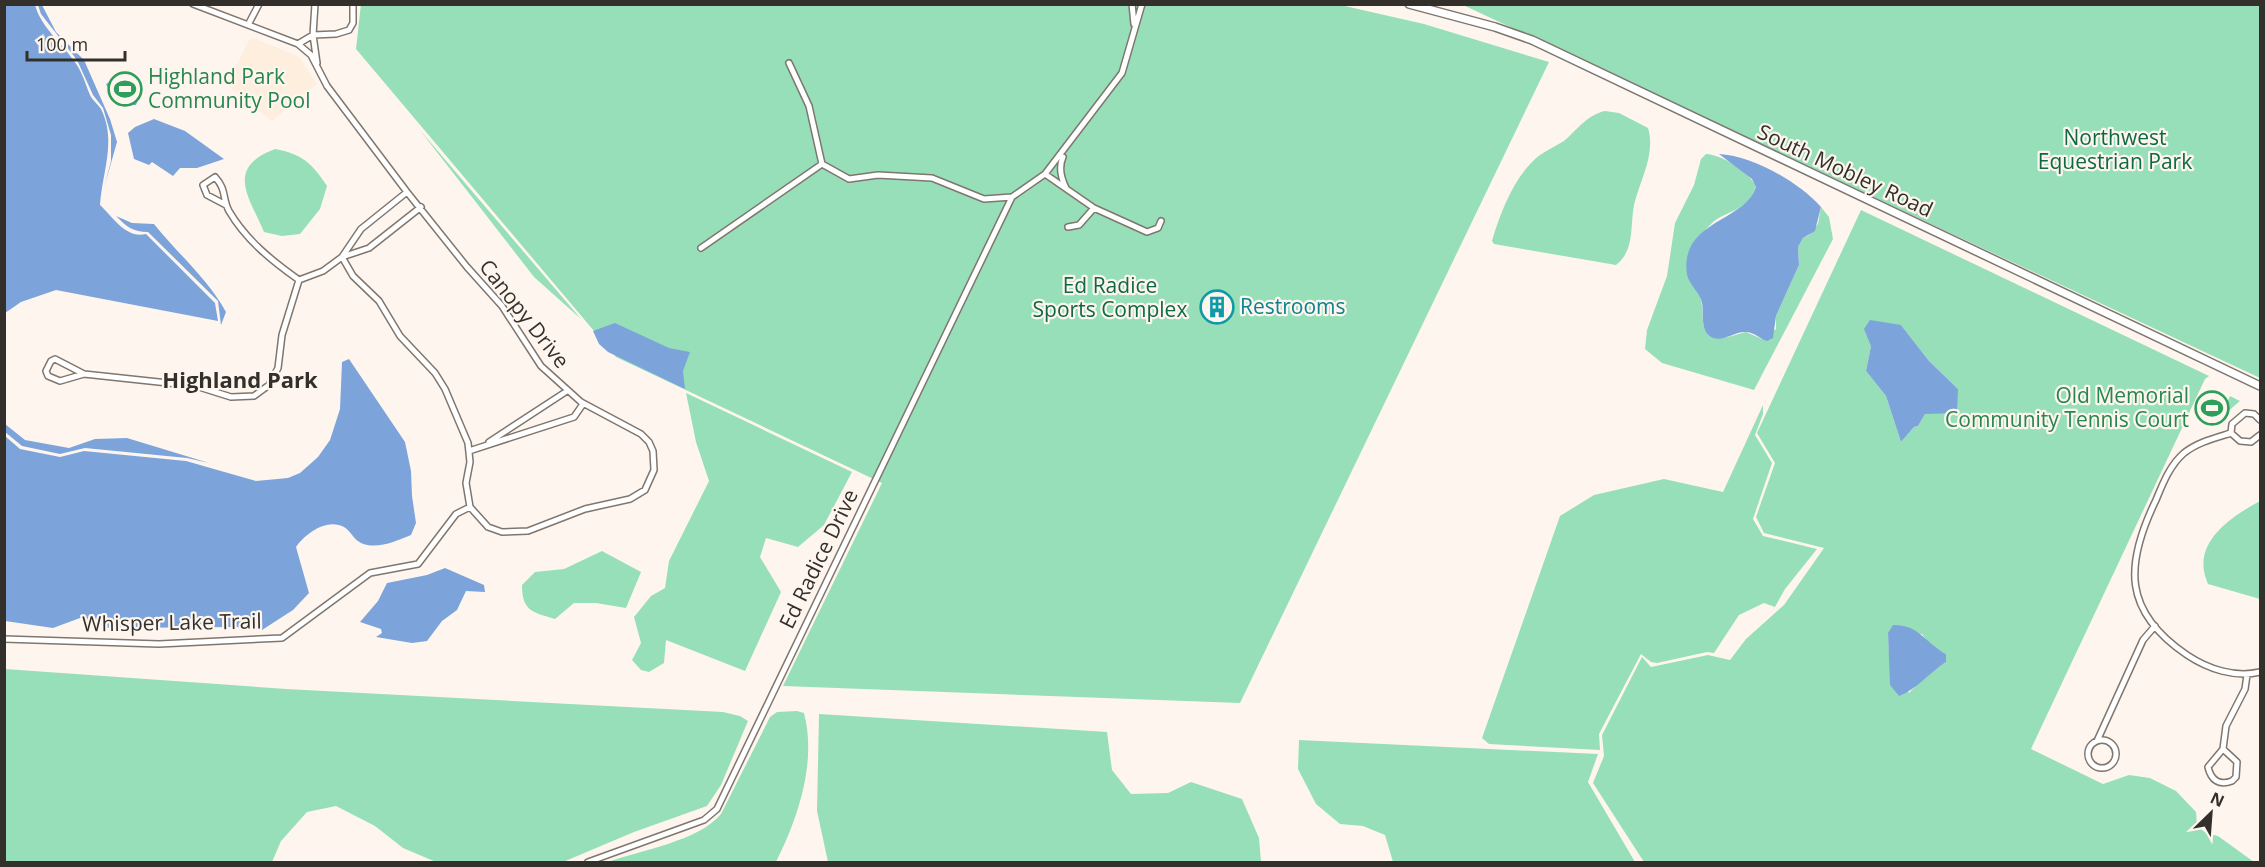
<svg xmlns="http://www.w3.org/2000/svg" width="2265" height="867" font-family="'Open Sans',sans-serif">
<rect width="100%" height="100%" fill="#fef6ee"/>
<!-- built -->
<path fill="#fdeede" d="M254,38L299,57L317,84L272,121L227,85L249,40Z"/>
<!-- green -->
<path fill="#97dfb9" fill-rule="evenodd" d="M361,4H1336L1424,24L1549,62L1240,703L783,686L882,483L616,357L356,49Z
M1463,5H2260V378Z
M1605,111L1619,113L1648,128C1656,154 1640,180 1634,205C1630,227 1635,250 1616,265L1494,244L1492,241C1500,213 1515,174 1540,155C1547,150 1556,146 1564,141C1578,129 1587,115 1605,111Z
M419,129L581,319L534,277Z
M275,149C302,154 312,163 327,186L320,209L300,234L282,236L264,232C250,198 224,168 275,149Z
M1706,154C1722,155 1748,171 1756,186C1748,212 1726,210 1712,223C1700,234 1688,255 1687,271C1686,281 1695,286 1699,294C1703,303 1702,312 1703,321C1705,347 1730,336 1746,332L1762,339L1776,329V316L1799,265L1798,247L1803,238L1809,235L1818,224L1821,207L1829,217L1833,239L1754,390L1662,363L1645,349L1647,330L1667,276L1675,223L1694,185L1701,159Z
M1861,210L2209,376L2205,379L2031,749L2103,784L2129,775L2150,778L2176,791L2196,812L2197,826L2206,833L2218,836L2254,862H1644L1593,783L1604,756L1602,735L1642,657L1651,667L1708,655L1730,660L1746,639L1784,605L1824,548L1764,533L1756,517L1775,463L1757,433ZM1901,325L1929,361L1958,389L1925,414L1918,426L1914,427L1901,442L1886,396L1866,371L1871,346ZM1888,633L1922,634L1930,645L1946,654V662L1928,673L1909,693L1889,654Z
M686,393L852,472L824,525L798,547L766,538L760,557L781,592L745,671L666,640L664,663L649,672L641,670L632,660L641,643L634,617L651,596L665,588L669,561L709,481L696,442Z
M2213,396L2222,400L2211,421L2202,416Z
M2230,396L2240,401L2219,419Z
M1763,405V414L1755,435L1772,463L1753,519L1763,536L1817,549L1785,589L1775,607L1764,603L1739,615L1714,653L1707,652L1657,663L1651,662L1641,654L1599,734L1600,750L1489,744L1482,738L1560,516L1594,495L1664,479L1723,492Z
M2260,501V599L2208,584C2190,544 2229,518 2260,501Z
M602,551L641,572L626,608L596,603H574L555,619C532,612 522,611 522,585L535,572L564,569Z
M5,669L286,689L723,712L740,716L748,721L721,785L707,806L634,832L563,862H436L403,848L375,826L336,806L307,812L281,841L272,862H5Z
M797,711L804,713C817,762 798,818 776,862H608C641,850 699,841 721,814L770,717L777,712Z
M819,714L1107,732L1112,770L1131,794L1168,793L1191,782L1242,799L1259,838L1261,862H828L817,811Z
M1299,740L1598,754L1588,782L1635,862H1393L1385,835L1363,826L1340,824L1316,804L1298,769Z"/>
<!-- water -->
<path fill="#7ca4db" d="M5,4L35,5C41,27 61,42 74,61C82,71 85,83 90,95C92,100 98,104 101,109C117,141 102,172 100,205C113,217 126,239 146,234L215,303L218,321L56,290L21,302L5,313Z
M38,5H42L56,32L84,60L110,119L117,142L104,188L111,161V135L103,108L93,95L77,60L41,14Z
M126,73L133,88L140,87V92L134,94L138,100L136,105H132L129,97L121,102L123,92L112,96L106,84Z
M154,119L185,131L224,159L197,168H180L173,176L152,162L149,165L134,159L128,133L135,127Z
M1719,154C1753,156 1799,182 1821,207L1815,231L1803,238L1798,247L1799,265L1776,316L1773,338L1767,341C1760,339 1754,332 1746,332C1734,331 1723,343 1711,337C1700,330 1704,314 1702,303C1700,292 1689,285 1687,275C1679,220 1744,223 1756,187L1752,179Z
M116,216L132,223L154,224C178,254 208,279 226,312L221,325L218,301L148,232C133,232 127,227 116,216Z
M1870,320L1901,325L1929,361L1958,389L1957,413L1925,414L1918,426L1914,427L1901,442L1886,396L1866,371L1871,346L1864,329Z
M615,323L669,348L690,352L683,371L685,389L608,352L599,344L593,331Z
M349,359L405,442L411,471L412,496L416,523L411,535C396,541 377,550 361,543C353,539 351,531 344,527C327,518 306,533 296,547L309,593L293,610L262,630L237,627L109,628L80,618L53,628L5,621V436L20,449L60,457L84,451L186,461L256,481L288,478L300,473L318,457L330,440L340,409L342,362Z
M5,424L25,440L69,448L95,439L127,438L209,463L187,458L85,448L60,454L22,446L5,432Z
M445,568L484,585L485,592L466,591L457,610L442,621L427,641L412,643L376,637L382,633L381,629L360,622L378,601L387,583L427,575Z
M1893,625C1920,625 1924,642 1946,654V662C1930,672 1916,690 1899,696L1890,685L1888,633Z"/>
<g fill="none" stroke-linecap="round" stroke-linejoin="round">
<!-- minor casing -->
<g stroke="#7f766e" stroke-width="8">
<path id="minor" d="M193,4L298,44L311,55L327,86L407,192L467,267L502,306L541,366L581,402L641,434L649,442L653,451L654,470L645,490L630,499L585,509L528,531L502,532L488,527L470,507L466,483L470,462L468,443L445,389L435,373L400,336L379,301L353,276L342,257
M315,4L313,35L317,63
M1132,4L1134,24
M248,25L259,4
M298,44L313,35L336,34L349,30L353,23V4
M789,63L809,106L822,164L849,179L878,175L932,178L984,199L1012,197L1045,174L1122,73L1142,4
M1063,157C1058,168 1061,178 1066,188
M1045,174L1094,208L1147,232L1158,228L1161,221
M226,205L207,195L203,185L215,177C227,190 222,198 229,211C246,240 272,261 299,280
M1068,227L1079,225L1094,208
M701,248L822,164
M342,257L361,229L407,192
M84,374L60,381L48,376L46,371L51,361L55,359L84,374L196,386L231,397L254,396L269,385L278,368L282,335L299,280L323,271L342,257L369,248L421,207
M2231,433C2215,438 2198,442 2184,453C2170,465 2163,483 2156,500C2125,564 2122,611 2187,655C2208,669 2235,678 2260,672
M2231,433L2232,424L2245,413L2254,414L2260,420
M2231,433L2240,441L2251,442L2260,435
M489,442L567,391
M469,451L574,417L583,404
M4,639L159,644L282,638L370,573L418,564L456,514L470,507
M2088 754a14 14 0 1 1 28 0a14 14 0 1 1-28 0Z
M2097,741L2143,640L2155,626
M2223,749L2237,762L2236,777L2232,781C2219,786 2211,780 2208,767L2223,749L2226,726L2245,689L2247,675
M588,862L704,820L717,809L1012,197"/>
</g>
<!-- tertiary casing -->
<g stroke="#7f766e" stroke-width="10">
<path id="tertiary" d="M1409,4L1495,27L1532,40L2260,386"/>
</g>
<!-- minor -->
<use href="#minor" stroke="#fff" stroke-width="5"/>
<!-- tertiary -->
<use href="#tertiary" stroke="#fff" stroke-width="7"/>
</g>
<!-- icons -->
<defs>
<g id="stadium-ring" transform="scale(1.725)"><circle r="9.5" fill="#fef6ee" stroke="#2e9e5b" stroke-width="1.5"/><path d="M0-5a6.5 5 0 1 0 0 10a6.5 5 0 1 0 0-10ZM-3.5-1.8h7v3.6h-7Z" fill="#2e9e5b"/></g>
<g id="building-ring" transform="scale(1.725)"><circle r="9.5" fill="#fef6ee" stroke="#0f9aa8" stroke-width="1.5"/><path d="M-4-6H4V6H1V3H-1V6H-4ZM-2.5-4.3h1.7v1.8h-1.7ZM.8-4.3h1.7v1.8H.8ZM-2.5-1h1.7V.8h-1.7ZM.8-1h1.7V.8H.8Z" fill="#0f9aa8"/></g>
</defs>
<g fill-rule="evenodd">
<use href="#stadium-ring" x="125" y="89"/>
<use href="#building-ring" x="1217" y="307"/>
<use href="#stadium-ring" x="2212" y="408"/>
</g>
<g text-anchor="middle" stroke-width="4.5" stroke-linejoin="round" paint-order="stroke">
<!-- leisure labels -->
<g font-size="21" fill="#27864d" stroke="#fef6ee" text-anchor="start">
<text x="148" y="84">Highland Park<tspan x="148" dy="24">Community Pool</tspan></text>
<text x="2189" y="403" text-anchor="end">Old Memorial<tspan x="2189" dy="24">Community Tennis Court</tspan></text>
</g>
<!-- park labels -->
<g font-size="21" fill="#0e6845" stroke="#fef6ee">
<text x="2115" y="145">Northwest<tspan x="2115" dy="24">Equestrian Park</tspan></text>
<text x="1110" y="293">Ed Radice<tspan x="1110" dy="24">Sports Complex</tspan></text>
</g>
<!-- street labels -->
<g font-size="21" fill="#33302c" stroke="#fef6ee">
<text transform="translate(1845 171) rotate(25)" y="7">South Mobley Road</text>
<text transform="translate(524 314) rotate(52)" y="7">Canopy Drive</text>
<text transform="translate(819 559) rotate(-64)" y="7">Ed Radice Drive</text>
<text transform="translate(172 623) rotate(-1)" y="7">Whisper Lake Trail</text>
</g>
<!-- culture labels -->
<g font-size="21" fill="#0d838f" stroke="#fef6ee" text-anchor="start">
<text x="1240" y="314">Restrooms</text>
</g>
<!-- neighbourhood labels -->
<g font-size="22" font-weight="bold" fill="#33302c" stroke="#fef6ee">
<text x="240" y="388">Highland Park</text>
</g>
</g>
<!-- border -->
<rect width="2265" height="867" fill="none" stroke="#33302c" stroke-width="12"/>
<!-- north arrow -->
<g transform="translate(2211 813) rotate(25)" stroke="#fef6ee" stroke-width="4.5" paint-order="stroke">
<path d="M0-4.5L10 22L0 15L-10 22Z" fill="#33302c"/>
<text y="-9" font-size="16" font-weight="bold" text-anchor="middle" fill="#33302c">N</text>
</g>
<!-- scale -->
<path d="M27 51v9h98v-9" fill="none" stroke="#33302c" stroke-width="3"/>
<text x="36" y="51" font-size="18" fill="#33302c" stroke="#fef6ee" stroke-width="4.5" paint-order="stroke">100 m</text>
</svg>
